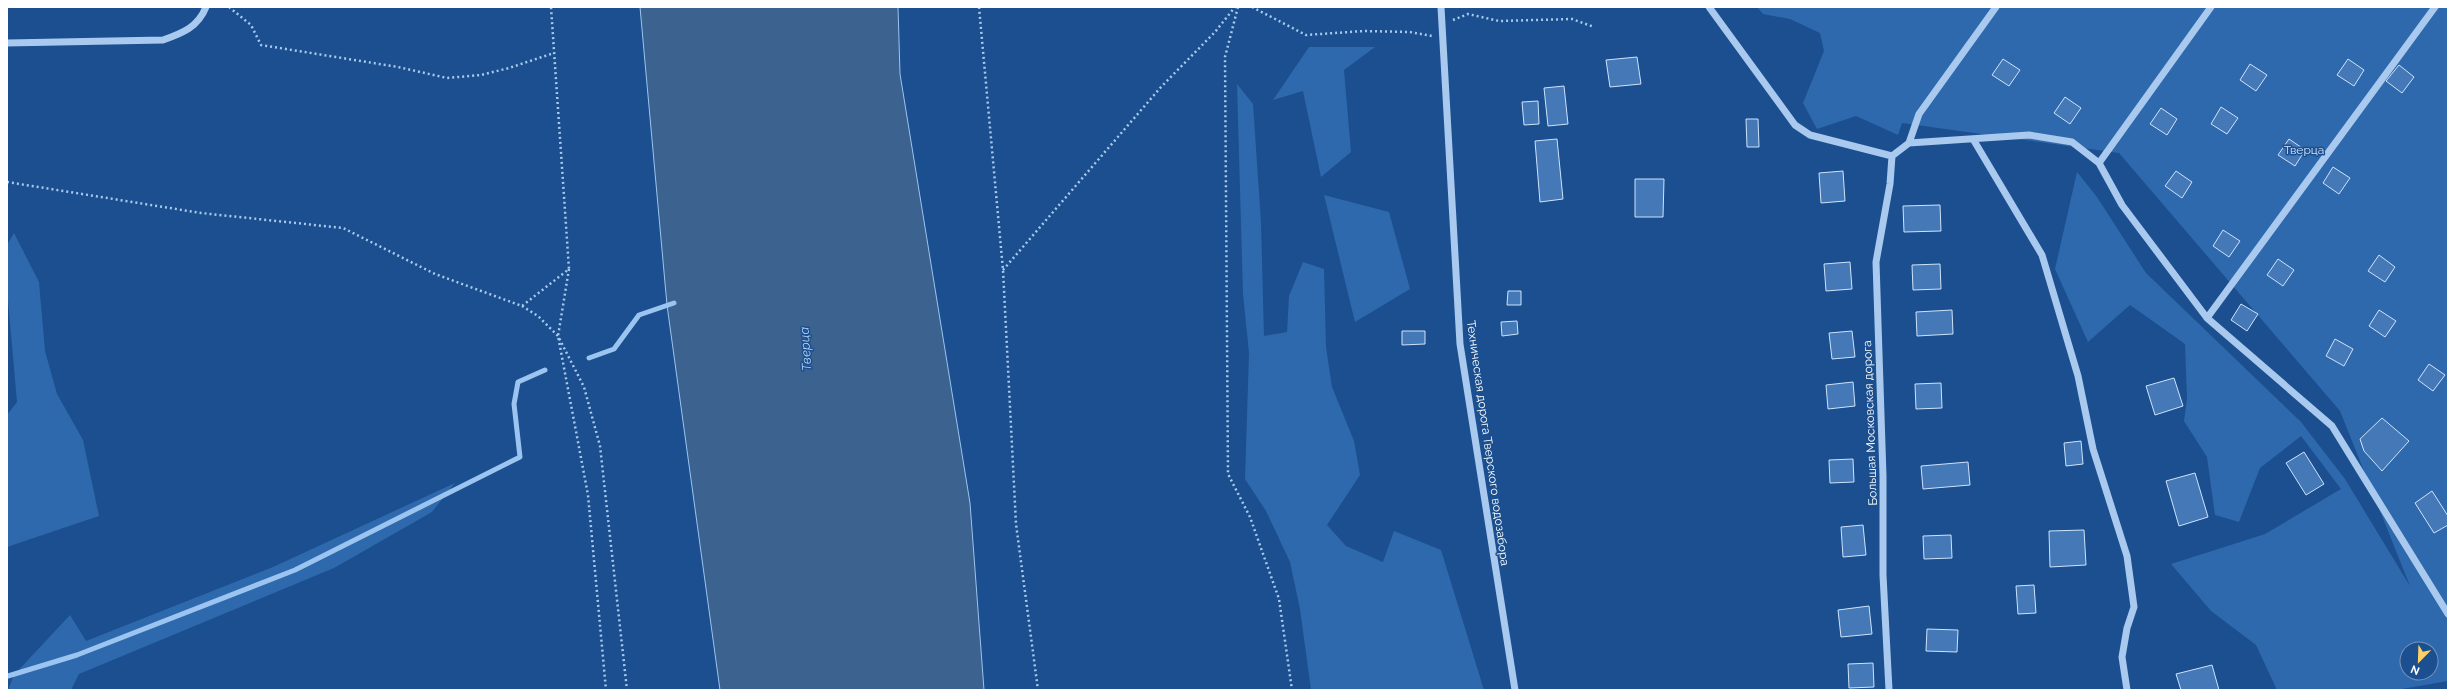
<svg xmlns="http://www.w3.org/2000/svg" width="2455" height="697" font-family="Raleway,sans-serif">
<rect width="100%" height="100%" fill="#1b4f8f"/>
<!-- green -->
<path fill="#2e69ad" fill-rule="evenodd" d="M1757,7H2448V681L2396,690H2277L2256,645L2211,611L2171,564L2265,534L2341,489L2301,436L2260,468L2239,522L2215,515L2207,457L2184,421L2187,399L2185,344L2130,305L2088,342L2055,269L2077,172L2097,197L2146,273L2301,422L2345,479L2410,586L2340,411L2119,153L1902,123L1898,135L1856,116L1817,129L1803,103L1824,51L1820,33L1790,19L1763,14ZM2407,649H2431V673H2407Z
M1309,47H1375L1344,70L1351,152L1321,177L1303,91L1273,100Z
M1237,84L1253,104L1261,222L1264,336L1287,332L1289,296L1303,262L1324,269L1326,347L1332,387L1354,441L1360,475L1327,525L1346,546L1383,562L1394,531L1441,550L1484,690H1311L1300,609L1290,562L1266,511L1245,479L1249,353L1243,294Z
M1324,195L1389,212L1410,289L1355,322Z
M14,233L39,282L45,351L57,394L83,440L99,516L7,547V415L17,402L7,289V245Z
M455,483L432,512L334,568L79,674L71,690H8L14,675L70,615L86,641L273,567Z"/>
<!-- water -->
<path fill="#3c6290" stroke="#9cc4f0" d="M640,7H898L900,74L970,503L984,690H720L667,305Z"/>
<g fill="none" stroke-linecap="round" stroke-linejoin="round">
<!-- stream -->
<path stroke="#9cc4f0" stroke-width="5" d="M589,358L614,349L639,315L674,303
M8,676L77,655L295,570L520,457L514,404L518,382L545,370"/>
</g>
<!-- building -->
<path fill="#4478b7" stroke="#cfe3fa" d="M1637,57L1641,84L1610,87L1606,60Z
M2003,59L2020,70L2009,86L1992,75Z
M2348,59L2364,70L2354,86L2337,75Z
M2250,64L2267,75L2256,91L2240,80Z
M2399,65L2414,77L2402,93L2386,81Z
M1564,86L1568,124L1548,126L1544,88Z
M2065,97L2081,108L2070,124L2054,113Z
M1538,101L1539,124L1524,125L1522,102Z
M2221,107L2238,118L2227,134L2211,124Z
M2161,108L2177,119L2167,135L2150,124Z
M1746,119H1758L1759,147H1747Z
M1557,139L1563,199L1540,202L1535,141Z
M2289,139L2305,150L2295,166L2278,155Z
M2333,167L2350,178L2339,194L2323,183Z
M1843,171L1845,201L1821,203L1819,173Z
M2176,171L2192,182L2182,198L2165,186Z
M1635,179H1664L1663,217H1635Z
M1940,205L1941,231L1904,232L1903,206Z
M2223,230L2240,241L2229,257L2213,246Z
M2379,255L2395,267L2385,282L2368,271Z
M2278,259L2294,270L2283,286L2267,275Z
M1850,262L1852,289L1826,291L1824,264Z
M1940,264L1941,289L1913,290L1912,265Z
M1508,291H1521V305H1507Z
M2241,304L2258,314L2247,331L2231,320Z
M1952,310L1953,334L1917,336L1916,312Z
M2379,310L2396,321L2385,337L2369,326Z
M1517,321L1518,334L1502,336L1501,322Z
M1402,331H1425V344L1402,345Z
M1852,331L1855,357L1832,359L1829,333Z
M2335,339L2353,349L2344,366L2326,356Z
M2429,364L2445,375L2433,391L2418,380Z
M2174,378L2183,406L2155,415L2146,386Z
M1853,382L1855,406L1828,409L1826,385Z
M1941,383L1942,408L1916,409L1915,384Z
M2382,418L2409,441L2382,471L2364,451L2360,439Z
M2081,441L2083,464L2066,466L2064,443Z
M2304,452L2324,484L2306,495L2286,463Z
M1853,459L1854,482L1830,483L1829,460Z
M1968,462L1970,485L1923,489L1921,466Z
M2195,473L2208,517L2179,526L2166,481Z
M2432,491L2448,516V525L2434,533L2415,503Z
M1863,525L1866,555L1843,557L1841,527Z
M2084,530L2086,565L2050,567L2049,531Z
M1951,535L1952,558L1924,559L1923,536Z
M2034,585L2036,613L2018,614L2016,586Z
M1869,606L1872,634L1841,637L1838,610Z
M1927,629L1958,630L1957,652L1926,651Z
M1873,663L1874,687L1849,688L1848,664Z
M2212,665L2219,690H2181L2176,674Z"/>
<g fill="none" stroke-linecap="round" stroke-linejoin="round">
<!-- path -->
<path stroke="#a9c9ee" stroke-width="2.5" stroke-dasharray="2 3" stroke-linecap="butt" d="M229,7L251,25L261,45L398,67L447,78L481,75L509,68L554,53
M979,7L1003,270L1016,524L1038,690
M1238,7L1225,57L1228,474L1250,517L1279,599L1292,690
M1252,7L1306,35L1364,31L1410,32L1432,36
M1453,20L1468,14L1499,21L1572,19L1594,27
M7,182L201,213L343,228L435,274L522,306L569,269L551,7
M569,269L558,336L588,495L606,690
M1003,270L1161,87L1215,32L1235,7
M522,306L538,316L558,336L584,387L600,446L627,690"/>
<!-- minor -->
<path stroke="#a9c9ee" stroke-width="7" d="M1441,7L1460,344L1515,690
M1709,7L1795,125L1810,135L1892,156L1909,143
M1996,7L1919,114L1909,143L2029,135L2072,142L2099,163L2122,205L2207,318L2332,426L2448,614
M7,43L163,40C183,33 198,27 206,7
M1973,139L2042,255L2078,376L2093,449L2127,556L2134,607L2127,628L2122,657L2127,690
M2099,163L2211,7
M2207,318L2435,7
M1889,690L1883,575V476L1876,262L1890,184L1892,156"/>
</g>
<g text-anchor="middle" stroke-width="3" stroke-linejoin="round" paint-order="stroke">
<!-- park labels -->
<g font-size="12" fill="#cfe3fa" stroke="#1b4f8f">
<text x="2304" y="154">Тверца</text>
</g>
<!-- street labels -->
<g font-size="12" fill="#fff" stroke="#1b4f8f">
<text transform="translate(1870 423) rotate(-92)" y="4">Большая Московская дорога</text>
<text transform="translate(1488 443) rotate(82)" y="4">Техническая дорога Тверского водозабора</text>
</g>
<!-- water labels -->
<g font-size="13" font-style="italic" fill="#b5d3f5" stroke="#1b4f8f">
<text transform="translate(805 349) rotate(-94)" y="5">Тверца</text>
</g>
</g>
<!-- border -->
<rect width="2455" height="697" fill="none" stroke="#ffffff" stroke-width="16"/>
<!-- north arrow -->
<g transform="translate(2419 661) rotate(203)"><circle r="19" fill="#1b4f8f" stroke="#7695bc"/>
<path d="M0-3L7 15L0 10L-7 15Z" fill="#ffd166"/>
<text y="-6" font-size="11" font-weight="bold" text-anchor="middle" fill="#ffffff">N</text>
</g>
</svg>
